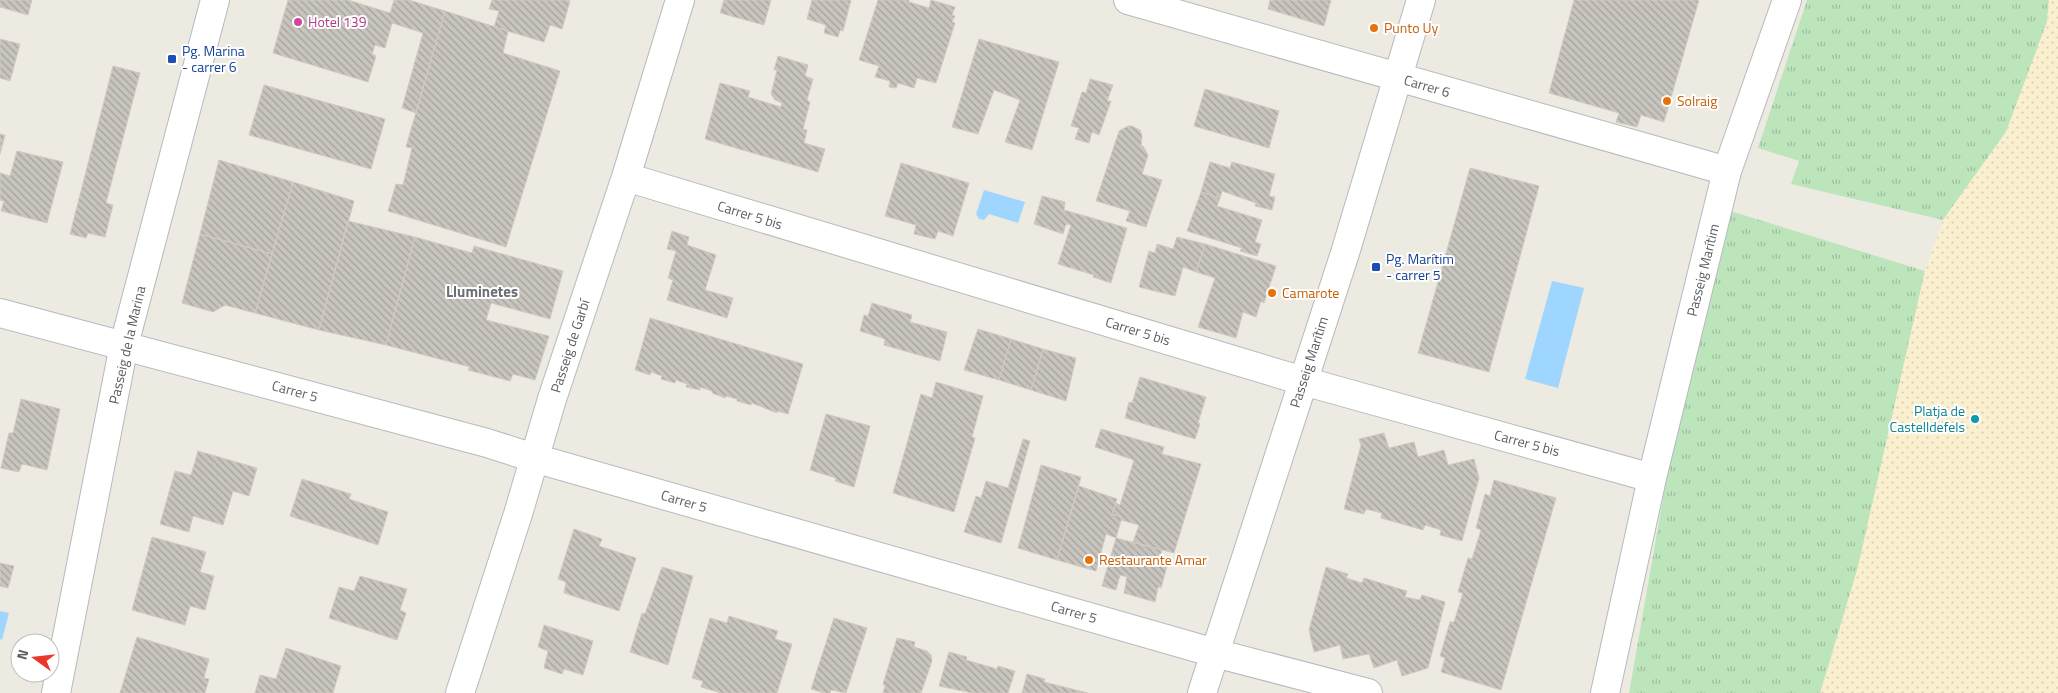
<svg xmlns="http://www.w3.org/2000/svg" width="2058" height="693" font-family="'Titillium Web',sans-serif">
<defs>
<pattern id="grass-tufts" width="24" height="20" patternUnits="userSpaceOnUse" patternTransform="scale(1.25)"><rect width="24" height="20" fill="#bde5bc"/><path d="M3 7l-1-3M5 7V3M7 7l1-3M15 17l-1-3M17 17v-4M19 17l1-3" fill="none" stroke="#9dbd9c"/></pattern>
<pattern id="sand-dots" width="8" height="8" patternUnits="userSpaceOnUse" patternTransform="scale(1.25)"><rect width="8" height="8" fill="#faefce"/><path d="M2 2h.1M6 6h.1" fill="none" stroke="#d9cfb3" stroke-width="1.8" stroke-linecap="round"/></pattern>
<pattern id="building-back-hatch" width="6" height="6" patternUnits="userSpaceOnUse" patternTransform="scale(1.25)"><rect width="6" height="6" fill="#c8c4be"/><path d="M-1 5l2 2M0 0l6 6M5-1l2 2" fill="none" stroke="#a5a29e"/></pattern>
</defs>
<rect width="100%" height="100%" fill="#edeae1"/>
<!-- grass -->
<path fill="url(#grass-tufts)" d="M1807,0H2049L2047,22L2006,132L1943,220L1791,184L1799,161L1758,148Z
M1727,210L1925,271L1858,567L1820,693H1629L1665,487Z"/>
<!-- sand -->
<path fill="url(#sand-dots)" d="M2049,0H2058V693H1821L1858,567L1925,271L1943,220L2006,132L2047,22Z"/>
<!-- water -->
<path fill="#9fd6ff" d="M984,190L1025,202L1018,223L989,214L984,220L979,219L976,214Z
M1552,281L1584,288L1558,388L1525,379Z
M0,611L9,613L2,640L0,639Z"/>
<!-- building -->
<path fill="url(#building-back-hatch)" stroke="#d1cbbf" d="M0,0H32L28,15L0,7Z
M288,0H348L390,13L394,0H409L445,11L416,113L402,108L423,33L392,23L385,48L375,45L372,54L376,56L368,82L273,53Z
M492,0H566L570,1L562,29L550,25L544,42L494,27L499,11L489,9Z
M724,0H771L764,25L720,13Z
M812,0H851L843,31L840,30L838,37L824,33L826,25L807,19Z
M878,0H909V2L929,8L931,0L955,7L952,15L955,16L952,22L955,23L936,83L917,78L914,88L898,83L896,88L889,87L890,81L875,77L879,66L859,60Z
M1270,0H1331L1324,26L1268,9Z
M1574,0H1699L1664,122L1641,115L1637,127L1616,122L1619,113L1549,93Z
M445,11L508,31L503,53L560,71L506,247L388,211L396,184L403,185L412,148L406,147Z
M0,39L20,44L10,81L0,78Z
M979,39L1059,62L1032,150L1005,142L1020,100L994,90L978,134L952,127Z
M778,56L808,65L805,76L813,79L807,100L810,102L803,129L807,130L804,143L825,149L818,172L705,139L720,83L750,91L748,97L781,107L782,103L775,100L771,94L777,70H774Z
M113,66L140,73L106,203L113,205L105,237L88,233L86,238L70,234Z
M1090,79L1113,85L1107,101H1111L1099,135L1092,132L1089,143L1075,139L1079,128L1071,126L1082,92L1086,93Z
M264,85L385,119L371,169L249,135Z
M1205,89L1279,111L1269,148L1194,126Z
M1128,126H1132L1140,130L1142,136L1141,146H1143L1148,155L1142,174L1162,180L1146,227L1126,221L1130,211L1096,201L1119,131Z
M0,134L5,135L0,154Z
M17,151L63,162L47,223L1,211L4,201L0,200V173L10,176Z
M219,160L293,182L272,254L200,234Z
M1210,162L1230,168L1232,162L1275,174L1269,196L1275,197L1272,210L1255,206L1256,203L1222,191L1220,198L1201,192Z
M901,163L969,183L953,236L938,231L935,239L914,234L916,225L885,216Z
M1470,168L1539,186L1489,372L1418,353Z
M293,182L354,201L319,330L255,313Z
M1201,192L1220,198L1217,206L1262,220L1255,242L1261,244L1257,256L1240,251L1242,248L1187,231Z
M1042,196L1065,202L1064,210L1127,228L1111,283L1093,277L1094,275L1058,264L1071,225L1066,224L1063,234L1034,224Z
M348,221L415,237L386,345L319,330Z
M672,231L689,237L687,245L716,255L705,290L733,298L727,318L667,300L673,280L668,278L676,251L667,249Z
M200,234L272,254L255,313L225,305L213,312L182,303Z
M415,237L472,253L474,246L563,271L550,319L491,303L486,320L549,336L535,380L513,374L510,381L468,370L470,367L386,345Z
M1177,237L1205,244L1196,272L1183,267L1175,296L1139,287L1149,251L1155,253L1157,244L1173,249Z
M1205,244L1276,266L1264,303L1261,301L1256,317L1243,312L1236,338L1198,327L1215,278L1196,272Z
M872,303L912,315L910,322L947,332L940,361L884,345L885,339L860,331L864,315L868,316Z
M650,318L803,364L788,414L777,411V413L752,403L751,405L737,401V399L726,396L725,398L712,393V391L700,387V390L686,387L687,384L676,380L675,383L661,379L662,376L651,372L650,375L635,370Z
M978,329L1011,339L999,380L964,370Z
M1011,339L1043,349L1031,390L999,380Z
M1043,349L1076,358L1066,401L1031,390Z
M1140,377L1206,397L1198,423L1200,424L1195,439L1125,418L1129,402L1132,403Z
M936,382L983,396L972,437L975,438L954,512L893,493L921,394L932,398Z
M21,399L60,409L47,470L22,464L19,472L1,468L9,433H13Z
M826,414L870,426L854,487L835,481L836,478L810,470Z
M1101,429L1164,447L1162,454L1201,464L1174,553L1133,542L1139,525L1121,520L1122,517L1112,514L1116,503L1120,505L1134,460L1095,447Z
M1384,433L1389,448L1414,442L1418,457L1444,450L1448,465L1474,459L1479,478L1462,541L1440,535L1441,530L1425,525L1423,530L1381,518L1382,513L1366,509L1364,514L1344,509L1361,445L1359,439Z
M1023,439L1030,441L1001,543L964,532L976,496L981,498L986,481L1008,488Z
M198,451L257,468L249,496L233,491L223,525L193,516L189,532L160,524L175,471L191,475Z
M1041,465L1081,477L1057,560L1018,548Z
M302,479L351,494L349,499L388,512L378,545L290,516Z
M1494,480L1556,498L1501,690L1441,672L1445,658L1440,656L1450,622H1454L1463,593L1458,592L1468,558L1472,559L1481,530L1476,528L1485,494L1490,496Z
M1079,486L1117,499L1112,514L1122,517L1116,538L1106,534L1096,571L1057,560Z
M574,529L602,539L599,546L636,558L619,611L564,593L566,582L558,579Z
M152,537L206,552L200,572L214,576L205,610L190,606L185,625L132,610Z
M1116,538L1162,550L1160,556L1169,559L1161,588L1158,587L1155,602L1124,593L1127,577L1120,575L1116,590L1102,586Z
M0,563L14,566L8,588L0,586Z
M662,567L693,576L668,665L630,652L642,613L645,614Z
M1326,567L1348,574L1346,578L1362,583L1364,578L1407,591L1405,597L1420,600L1422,595L1445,602L1428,668L1402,676L1397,660L1374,668L1369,654L1343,659L1340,645L1314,652L1309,630Z
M360,576L407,589L400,610L406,613L397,640L329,618L339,587L354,591Z
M729,616L778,631L775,639L792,644L777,693H721L701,687L703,681L692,678L710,618L727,623Z
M834,618L867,628L846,693L831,690L830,693H824L811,689Z
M544,625L593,641L583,675L564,669L562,674L544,668L548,651L538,647Z
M137,637L209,659L204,678L209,679L205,693H120Z
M897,638L915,642L914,647L927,651L931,655L932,661L921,693H883L885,686L883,684Z
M286,648L341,666L333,693H255L260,675L276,679Z
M949,652L967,657L966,660L997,669L998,666L1015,671L1008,693H972L939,686Z
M1027,674L1045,679L1044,682L1088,693H1022Z"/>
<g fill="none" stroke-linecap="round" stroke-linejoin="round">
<!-- minor casing -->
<g stroke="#b6b9be" stroke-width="30">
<path id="minor" d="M1128,0L1727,171
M626,177L1303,381L1652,478
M0,313L487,443L534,458L1215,653L1368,693
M56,693L124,345L215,0
M460,693L518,514L552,399L626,177L680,0
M1202,693L1345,253L1421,0
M1605,693L1652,478L1727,171L1787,0"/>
</g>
<!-- minor -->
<use href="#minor" stroke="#fff" stroke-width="28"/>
</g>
<!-- markers -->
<circle fill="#d1479c" stroke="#fff" stroke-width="2" cx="298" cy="22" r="5"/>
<g fill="#e8710a" stroke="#fff" stroke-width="2">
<circle cx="1374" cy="28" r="5"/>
<circle cx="1667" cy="101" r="5"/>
<circle cx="1272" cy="293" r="5"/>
<circle cx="1089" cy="560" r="5"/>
</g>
<g fill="#1a4fb4" stroke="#fff" stroke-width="2">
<rect x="167" y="54" width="10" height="10" rx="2.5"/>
<rect x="1371" y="262" width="10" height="10" rx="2.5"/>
</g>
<circle fill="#0f9aa8" stroke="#fff" stroke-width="2" cx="1975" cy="419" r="5"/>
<g text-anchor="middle" stroke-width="4" stroke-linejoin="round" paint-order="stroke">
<!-- hotel labels -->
<g font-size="14" fill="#b23c85" stroke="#fff" text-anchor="start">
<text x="308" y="27">Hotel 139</text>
</g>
<!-- food labels -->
<g font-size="14" fill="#c56008" stroke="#fff" text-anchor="start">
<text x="1384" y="33">Punto Uy</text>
<text x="1677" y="106">Solraig</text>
<text x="1282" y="298">Camarote</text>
<text x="1099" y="565">Restaurante Amar</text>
</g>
<!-- transit labels -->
<g font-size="14" fill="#164399" stroke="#fff" text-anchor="start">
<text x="182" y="56">Pg. Marina<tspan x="182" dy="16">- carrer 6</tspan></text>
<text x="1386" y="264">Pg. Marítim<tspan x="1386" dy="16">- carrer 5</tspan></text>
</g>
<!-- street labels -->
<g font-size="14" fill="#595d62" stroke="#fff">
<text transform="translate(1427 86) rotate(16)" y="5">Carrer 6</text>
<text transform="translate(750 215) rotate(17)" y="5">Carrer 5 bis</text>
<text transform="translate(1703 270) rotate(-76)" y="5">Passeig Marítim</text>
<text transform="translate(1138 331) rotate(17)" y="5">Carrer 5 bis</text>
<text transform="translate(127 345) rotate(-77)" y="5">Passeig de la Marina</text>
<text transform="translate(570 346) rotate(-72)" y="5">Passeig de Garbí</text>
<text transform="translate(1309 362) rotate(-72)" y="5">Passeig Marítim</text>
<text transform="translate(295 391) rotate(15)" y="5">Carrer 5</text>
<text transform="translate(1527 443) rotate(15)" y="5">Carrer 5 bis</text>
<text transform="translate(684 501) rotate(16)" y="5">Carrer 5</text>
<text transform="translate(1074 612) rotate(16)" y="5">Carrer 5</text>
</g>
<!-- culture labels -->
<g font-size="14" fill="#0d838f" stroke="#fff" text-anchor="end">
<text x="1965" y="416">Platja de<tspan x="1965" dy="16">Castelldefels</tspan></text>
</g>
<!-- neighbourhood labels -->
<g font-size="15" font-weight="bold" fill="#6a6f74" stroke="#fff">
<text x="482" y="297">Lluminetes</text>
</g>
</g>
<!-- north arrow -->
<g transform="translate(35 658) rotate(285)"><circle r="24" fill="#ffffff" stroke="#bdbec0"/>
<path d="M0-4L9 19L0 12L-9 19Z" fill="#eb3629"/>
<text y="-8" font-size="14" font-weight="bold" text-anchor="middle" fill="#595d62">N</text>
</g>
</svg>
